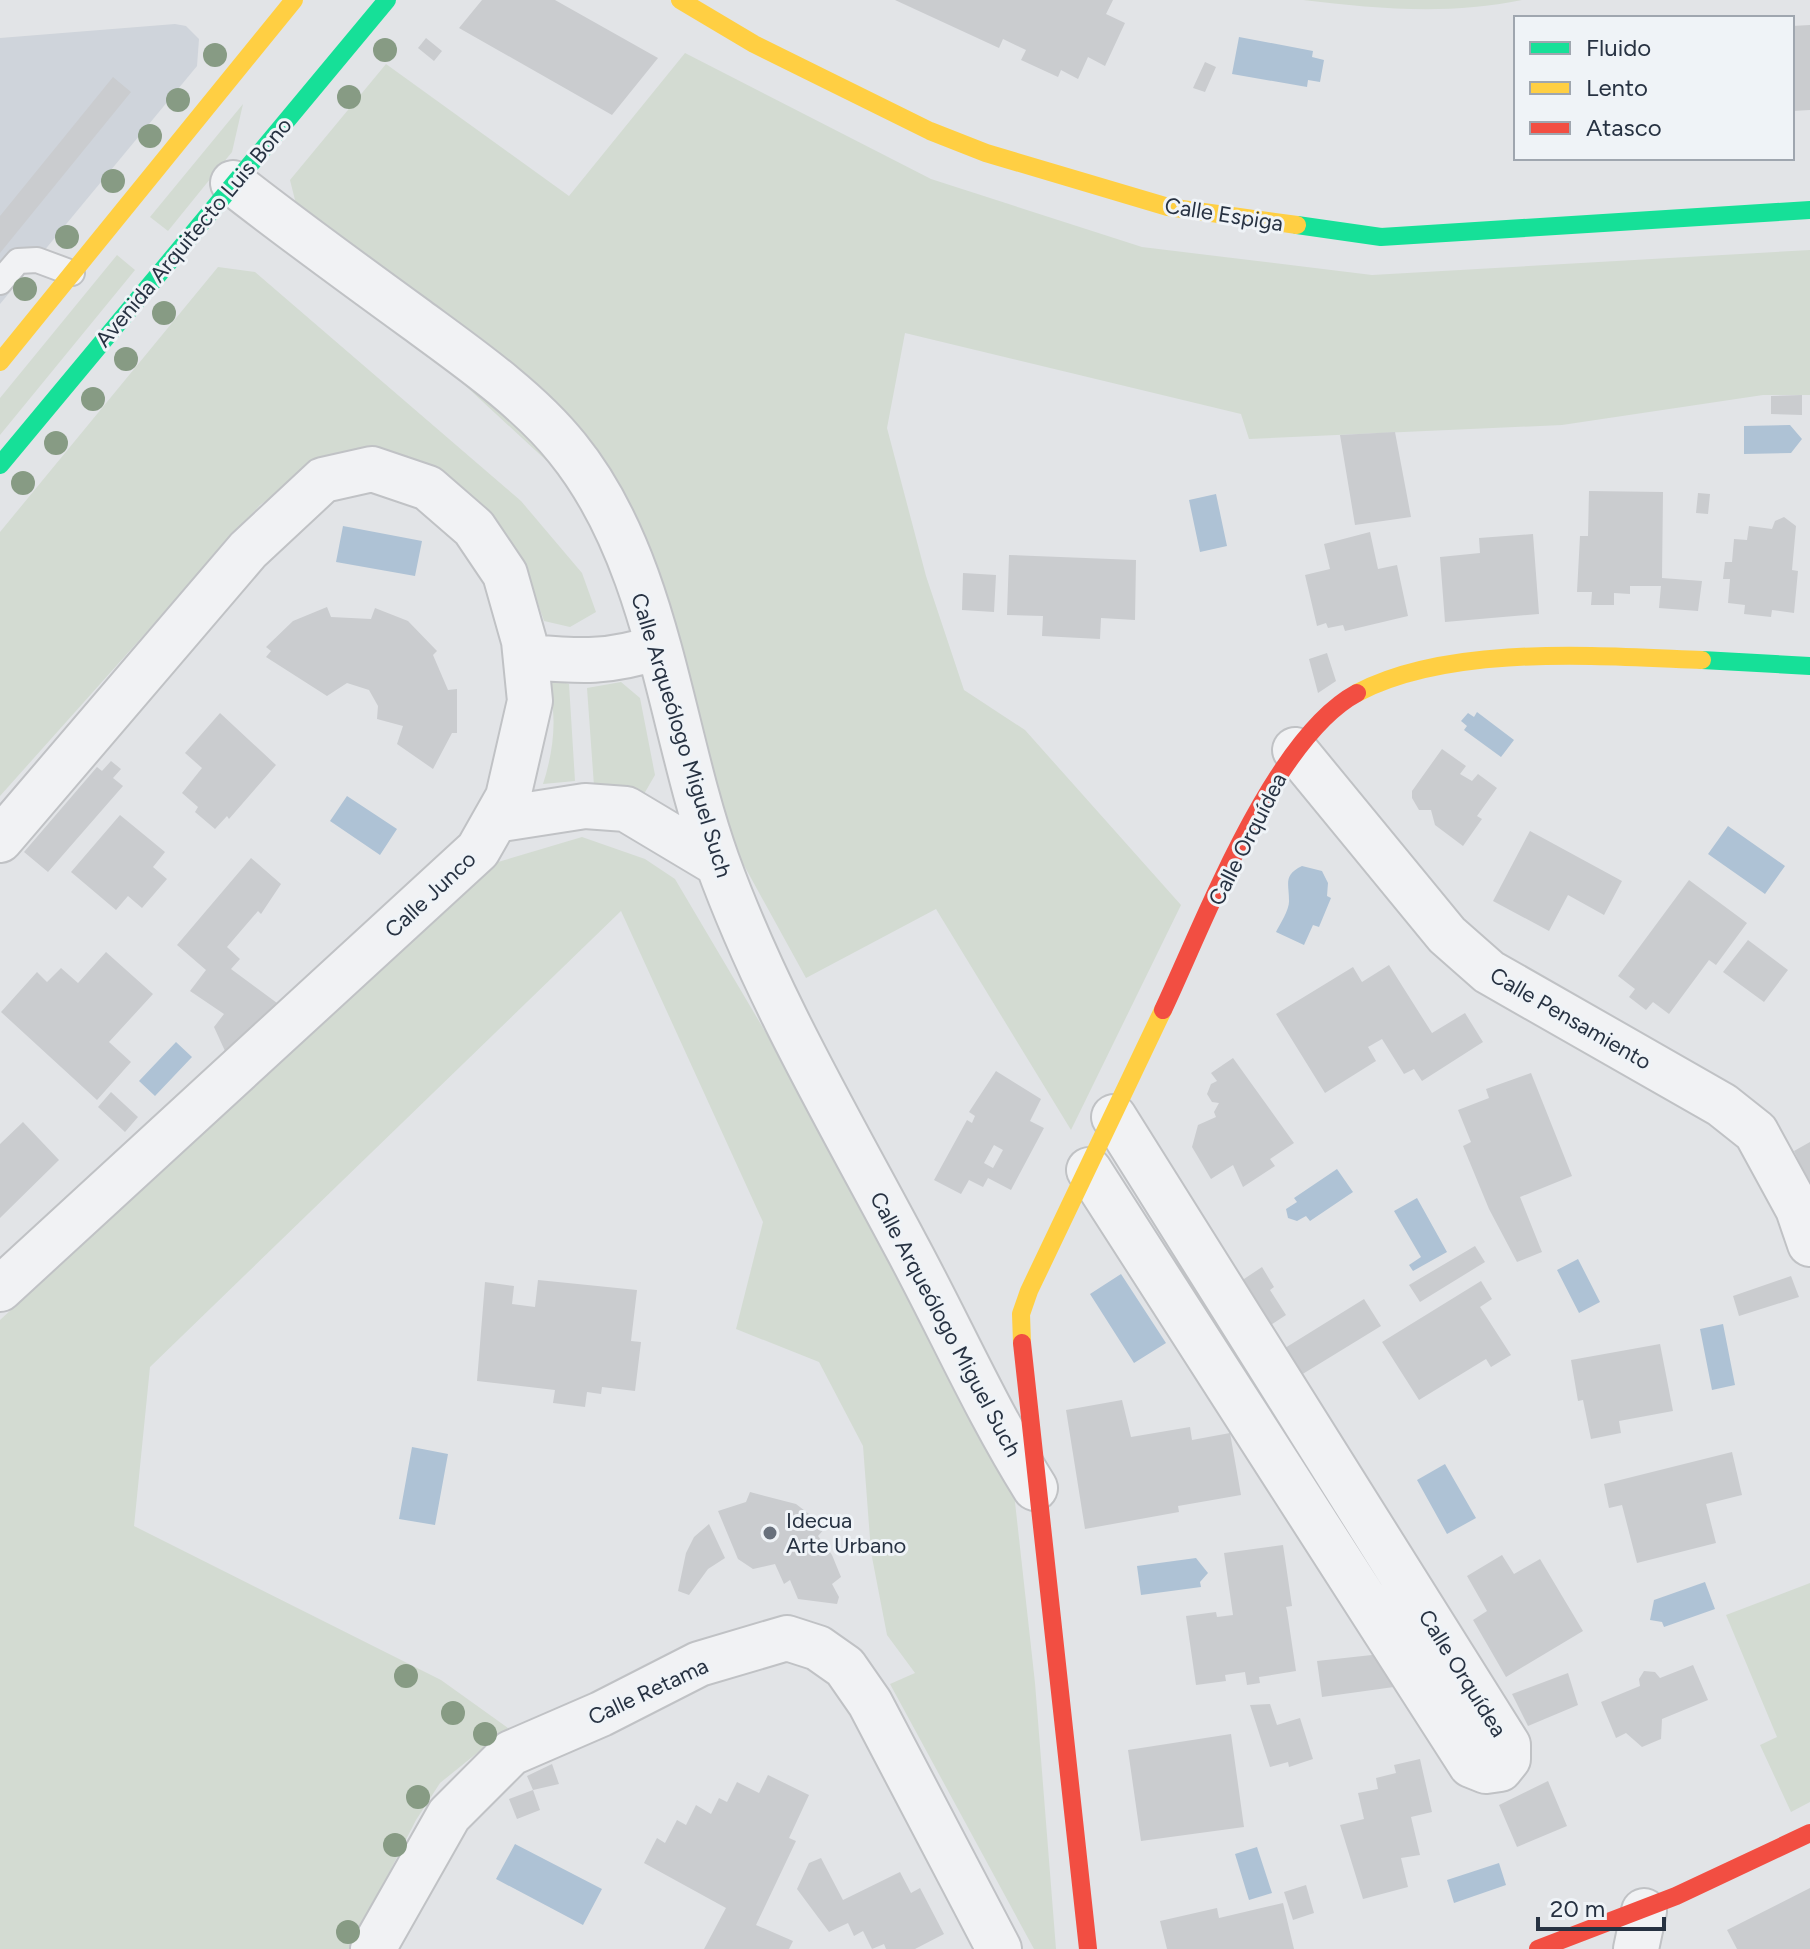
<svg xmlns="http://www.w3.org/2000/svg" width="1810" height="1949" font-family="Figtree,sans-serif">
<rect width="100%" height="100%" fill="#e2e4e7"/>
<!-- built -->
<path fill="#cfd4db" d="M175,24L186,26L199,39L197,66L0,304V38Z"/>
<!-- green -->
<path fill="#d3dbd2" d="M1303,0H1522C1449,15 1377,9 1303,0Z
M685,53L931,179L1142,247L1372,275L1810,250V395H1763L1562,425L1249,439L1241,414L905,333L887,428L926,576L964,690L1025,730L1181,905L1071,1130L936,909L806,978L729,838L631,539L304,236L290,180L386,64L569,196Z
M243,104L232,152L168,231L150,217Z
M117,255L135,270L0,435V398Z
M218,267L255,272L521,501L582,573L596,612L570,627L544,621L525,567L488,514L316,465L260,505L0,796V532Z
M545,676L569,684L575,781L543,784C554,750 559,710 545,676Z
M621,682L640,698L655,775L644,794L594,786L587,688Z
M582,837L645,859L675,879L912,1280L1013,1484L1035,1683L1056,1949H1034L890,1684L915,1673L887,1635L871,1552L863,1446L819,1362L736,1329L763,1222L621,911L150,1367L134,1526L441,1680L508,1728L440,1783L416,1820L350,1949H0V1320L498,862Z
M1810,1583V1802L1791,1812L1760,1745L1777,1737L1726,1615Z"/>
<!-- water -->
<path fill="#aec2d5" d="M1239,37L1313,51L1312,57L1324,60L1320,82L1308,80L1307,87L1232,74Z
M1790,425L1802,439L1791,453L1744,454V426Z
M1216,494L1227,546L1200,552L1189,500Z
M343,526L422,541L415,576L336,562Z
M1477,712L1514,740L1501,757L1464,730L1467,726L1461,721L1468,713L1474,717Z
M347,796L397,829L380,855L330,821Z
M1728,826L1785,866L1765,894L1708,854Z
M1302,866L1322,871L1328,883L1327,896L1331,898L1319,927L1313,925L1304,945L1276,932C1280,924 1290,909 1289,900C1289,884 1283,875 1302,866Z
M176,1042L192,1057L155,1096L139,1081Z
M1337,1169L1353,1192L1310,1221L1306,1216L1297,1221L1288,1218L1286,1209L1297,1202L1294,1198Z
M1417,1198L1447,1252L1413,1271L1409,1265L1421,1257L1394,1211Z
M1578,1259L1600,1302L1579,1313L1557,1270Z
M1121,1274L1166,1343L1134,1363L1090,1294Z
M1723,1324L1735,1385L1712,1390L1700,1329Z
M412,1447L448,1454L435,1525L399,1519Z
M1445,1464L1476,1518L1447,1534L1417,1480Z
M1196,1558L1208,1573L1200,1582L1201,1587L1141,1595L1137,1566Z
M1705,1582L1715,1609L1664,1627L1662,1622L1650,1620L1654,1600Z
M515,1844L602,1889L583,1925L496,1879Z
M1257,1847L1272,1893L1249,1900L1235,1854Z
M1499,1863L1506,1885L1454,1903L1447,1880Z"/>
<!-- building -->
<path fill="#cacccf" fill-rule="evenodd" d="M482,0H555L658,58L612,115L459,28Z
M895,0H1113L1106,14L1125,23L1105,66L1088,57L1078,79L1061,70L1058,77L1021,60L1026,50L1003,39L999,48Z
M1810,25V110L1792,111V26Z
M426,38L442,51L434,61L418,48Z
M1205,62L1216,67L1205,92L1193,88Z
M113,77L131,92L0,253V216Z
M1802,395V415L1771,414V396Z
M1395,432L1411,517L1355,525L1340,435Z
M1589,491L1663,492L1662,578L1702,581L1698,611L1659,608L1661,586H1630V594L1614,593V605H1591L1592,592H1577L1580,536H1588Z
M1698,493L1710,494L1708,514L1696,513Z
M1784,517L1796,526L1792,570L1798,571L1794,613L1772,610L1771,617L1744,614L1745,605L1728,603L1730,579H1723L1725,562H1732L1734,539L1747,540L1749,526L1772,529L1775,521Z
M1370,532L1378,569L1397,565L1408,616L1345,631L1343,625L1328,628L1326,623L1317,626L1305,575L1330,569L1324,544Z
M1533,534L1539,614L1445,622L1440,557L1480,553L1479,538Z
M1009,555L1136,560L1135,620L1101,618L1100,639L1042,636L1043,616L1007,615Z
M963,573L996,575L994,612L962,610Z
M327,607L331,617L371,619L375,608L408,621L437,651L433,655L448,690L457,689V733H452L433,769L397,744L403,726L377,719L378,706L369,690L347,683L327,696L266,657L271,651L266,647L293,621Z
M1327,653L1336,681L1318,693L1309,659Z
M220,713L276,765L229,819L227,816L215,829L195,812L198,807L182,793L202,768L185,753Z
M1442,749L1466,766L1460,774L1472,781L1478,774L1497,788L1477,816L1482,819L1463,846L1435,825L1431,810H1419L1412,798V791Z
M111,761L121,769L113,778L123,786L48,872L24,852L97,767L102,771Z
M120,815L165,852L153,867L167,879L142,908L128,896L116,910L71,872Z
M1530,831L1622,881L1604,915L1568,895L1549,931L1493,901Z
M251,858L281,884L261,914L258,911L227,947L240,959L231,969L277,1003L225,1051L214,1027L224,1014L190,991L206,970L177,945Z
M1689,880L1747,923L1716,965L1709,960L1669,1014L1653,1002L1646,1010L1629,997L1635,989L1618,976Z
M1748,940L1788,970L1764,1002L1723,972Z
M106,952L153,994L109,1042L131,1062L97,1100L1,1012L37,972L47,982L61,968L78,983Z
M1389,965L1432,1033L1465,1013L1483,1042L1422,1081L1414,1069L1404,1074L1382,1039L1368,1047L1376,1061L1325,1093L1276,1014L1353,967L1362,982Z
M1233,1058L1294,1143L1270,1159L1275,1166L1243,1187L1233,1165L1211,1179L1192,1147L1198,1125L1216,1117L1214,1112L1219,1103L1212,1102L1207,1094L1211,1084L1217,1081L1211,1073Z
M996,1071L1041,1099L1030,1121L1044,1128L1011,1190L988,1178L983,1187L969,1180L961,1194L934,1180L967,1120L972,1123L975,1116L969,1112ZM994,1145L1003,1150L993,1168L984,1163Z
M1531,1073L1572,1176L1520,1197L1542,1252L1517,1262L1489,1209L1463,1146L1471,1142L1458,1110L1489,1098L1486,1089Z
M111,1092L138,1117L125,1132L98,1107Z
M23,1122L59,1160L0,1218V1144Z
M1810,1142V1185L1794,1151Z
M1475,1246L1485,1262L1420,1302L1409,1285Z
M1262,1267L1274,1287L1270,1290L1286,1315L1266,1328L1238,1283Z
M1791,1276L1799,1297L1739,1316L1733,1296Z
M538,1280L637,1290L631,1341L641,1342L635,1391L602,1387L601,1394L587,1392L585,1407L553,1403L555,1390L477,1381L485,1282L514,1286L512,1304L535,1307Z
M1481,1281L1492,1299L1480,1307L1511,1355L1491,1367L1486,1359L1419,1400L1382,1342Z
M1364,1299L1381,1326L1301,1375L1285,1348Z
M1660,1344L1673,1411L1619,1421L1621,1433L1591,1439L1583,1400L1578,1401L1571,1360Z
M1122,1400L1131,1437L1190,1427L1192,1440L1230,1433L1241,1495L1178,1506L1179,1512L1085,1529L1066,1410Z
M1732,1452L1742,1495L1706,1504L1716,1543L1637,1563L1622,1505L1609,1508L1604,1484Z
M750,1492L796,1504L826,1527L818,1536L832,1555L841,1577L832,1584L839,1597L837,1604L798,1599L790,1580L784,1584L775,1564L753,1569L738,1559L718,1511L746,1502Z
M709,1524L725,1558L708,1569L689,1595L678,1591L686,1553L694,1537Z
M1283,1545L1292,1606L1286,1607L1287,1611L1296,1671L1259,1677L1260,1683L1247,1685L1245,1672L1225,1675L1226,1681L1196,1685L1186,1616L1216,1612L1217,1617L1233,1615L1224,1553Z
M1502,1555L1514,1574L1540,1559L1583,1631L1506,1677L1473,1620L1487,1611L1467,1576Z
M1381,1654L1401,1686L1322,1697L1317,1661Z
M1693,1665L1708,1700L1662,1719L1661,1739L1642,1747L1626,1733L1616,1738L1601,1702L1640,1686L1639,1679L1644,1671L1655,1672L1660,1678Z
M1568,1673L1578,1705L1528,1726L1512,1694Z
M1270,1704L1277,1725L1300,1718L1313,1759L1289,1767L1288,1762L1270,1767L1250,1705Z
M1231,1734L1244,1827L1141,1841L1128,1750Z
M1420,1759L1432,1812L1411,1817L1420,1855L1401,1858L1408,1887L1363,1899L1340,1825L1364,1819L1358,1793L1378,1789L1376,1778L1396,1773L1394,1765Z
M552,1764L559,1784L533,1790L527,1776Z
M768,1775L809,1795L789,1838L796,1841L756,1925L793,1941L789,1949H704L726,1908L644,1863L657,1838L665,1843L677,1820L686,1825L696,1805L711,1814L719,1798L727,1802L737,1782L759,1793Z
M1548,1781L1567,1826L1517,1847L1499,1805Z
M533,1790L540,1810L517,1819L509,1799Z
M821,1858L843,1900L900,1872L911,1893L920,1888L944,1934L915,1949H886L884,1944L872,1949L863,1931L854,1936L848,1923L829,1932L797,1889L809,1863Z
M1306,1885L1314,1913L1293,1920L1284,1892Z
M1810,1888V1949H1737L1727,1930Z
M1283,1903L1294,1949H1167L1160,1921L1217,1908L1219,1918Z"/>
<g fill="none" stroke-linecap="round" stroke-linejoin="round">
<!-- lane casing -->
<g stroke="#c0c2c5" stroke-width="28">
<path id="lane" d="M0,282L18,261L37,260L72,273"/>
</g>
<!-- street casing -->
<g stroke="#c0c2c5" stroke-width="48">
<path id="street" d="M233,183C293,230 355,275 417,320C466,356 529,400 567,448C659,561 669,727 717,861C766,996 838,1118 905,1244C949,1325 986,1410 1035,1488
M526,657C578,661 607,664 658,647
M1295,750L1447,935L1489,972L1722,1105L1756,1132L1798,1209L1810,1244
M495,820L585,806L626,809L718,864
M0,840L248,550L323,480L372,469L428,488L474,528L505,574L524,641L530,701L508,797L478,850L0,1289
M1089,1170L1471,1765L1486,1771L1500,1769L1508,1759V1745L1114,1117
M373,1949L449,1815L511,1753L601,1714L699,1664L787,1638L818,1648L845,1667L870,1703L999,1949
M1636,1949L1644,1911"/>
</g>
<!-- lane -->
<use href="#lane" stroke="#f1f2f4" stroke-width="24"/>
<!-- street -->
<use href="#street" stroke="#f1f2f4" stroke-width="44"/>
<!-- fast -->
<path stroke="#16e098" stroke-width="18" d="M1297,225L1381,237L1810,210
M0,465L387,0
M1702,660L1810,666"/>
<!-- slow -->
<path stroke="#ffcf43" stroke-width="18" d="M680,0L754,44L930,131L986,153L1168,207L1297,225
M0,362L294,0
M1357,693C1450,644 1598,656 1702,660
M1022,1343L1021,1314L1029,1291L1163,1010"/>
<!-- jam -->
<path stroke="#f24e42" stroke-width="18" d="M1163,1010C1204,923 1273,738 1357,693
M1022,1343L1088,1949
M1538,1949L1676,1896L1810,1833"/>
</g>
<!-- trees -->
<g fill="#879b84">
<circle cx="385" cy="50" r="12"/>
<circle cx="215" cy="55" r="12"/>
<circle cx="349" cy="97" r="12"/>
<circle cx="178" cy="100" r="12"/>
<circle cx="150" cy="136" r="12"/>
<circle cx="113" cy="181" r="12"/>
<circle cx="67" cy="237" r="12"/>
<circle cx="25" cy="289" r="12"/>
<circle cx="164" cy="313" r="12"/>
<circle cx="126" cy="359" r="12"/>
<circle cx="93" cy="399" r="12"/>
<circle cx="56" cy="443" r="12"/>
<circle cx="23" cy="483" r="12"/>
<circle cx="406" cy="1676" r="12"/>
<circle cx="453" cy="1713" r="12"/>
<circle cx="485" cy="1734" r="12"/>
<circle cx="418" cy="1797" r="12"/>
<circle cx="395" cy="1845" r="12"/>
<circle cx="348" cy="1932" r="12"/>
</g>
<!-- markers -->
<circle fill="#68707c" stroke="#eff3f7" stroke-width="3" cx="770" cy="1533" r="8"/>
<g text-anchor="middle" stroke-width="6" stroke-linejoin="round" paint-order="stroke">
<!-- street labels -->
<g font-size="22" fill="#273242" stroke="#eff3f7">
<text transform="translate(1224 214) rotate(9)" y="8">Calle Espiga</text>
<text transform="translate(193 232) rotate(-50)" y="8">Avenida Arquitecto Luis Bono</text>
<text transform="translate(682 735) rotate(73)" y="8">Calle Arqueólogo Miguel Such</text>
<text transform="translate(1247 839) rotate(-63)" y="8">Calle Orquídea</text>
<text transform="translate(430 894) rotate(-43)" y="8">Calle Junco</text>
<text transform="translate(1571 1018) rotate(30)" y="8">Calle Pensamiento</text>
<text transform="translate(946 1324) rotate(62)" y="8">Calle Arqueólogo Miguel Such</text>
<text transform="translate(1463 1673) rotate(58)" y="8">Calle Orquídea</text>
<text transform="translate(648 1691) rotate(-25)" y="8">Calle Retama</text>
</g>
<!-- poi labels -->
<g font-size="22" fill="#273242" stroke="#eff3f7" text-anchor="start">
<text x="786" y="1528">Idecua<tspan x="786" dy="25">Arte Urbano</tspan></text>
</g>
</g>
<!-- legend -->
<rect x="1514" y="16" width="280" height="144" fill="#eff3f7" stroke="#9fa6af" stroke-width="2"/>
<rect x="1530" y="42" width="40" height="12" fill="#16e098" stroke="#9fa6af" stroke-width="2"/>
<text x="1586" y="56" font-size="24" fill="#273242">Fluido</text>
<rect x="1530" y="82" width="40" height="12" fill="#ffcf43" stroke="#9fa6af" stroke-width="2"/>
<text x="1586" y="96" font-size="24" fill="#273242">Lento</text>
<rect x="1530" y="122" width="40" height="12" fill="#f24e42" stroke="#9fa6af" stroke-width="2"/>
<text x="1586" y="136" font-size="24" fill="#273242">Atasco</text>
<!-- scale -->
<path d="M1538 1917v12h126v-12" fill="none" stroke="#273242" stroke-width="4"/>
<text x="1550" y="1917" font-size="24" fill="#273242" stroke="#eff3f7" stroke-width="6" paint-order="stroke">20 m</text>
</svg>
